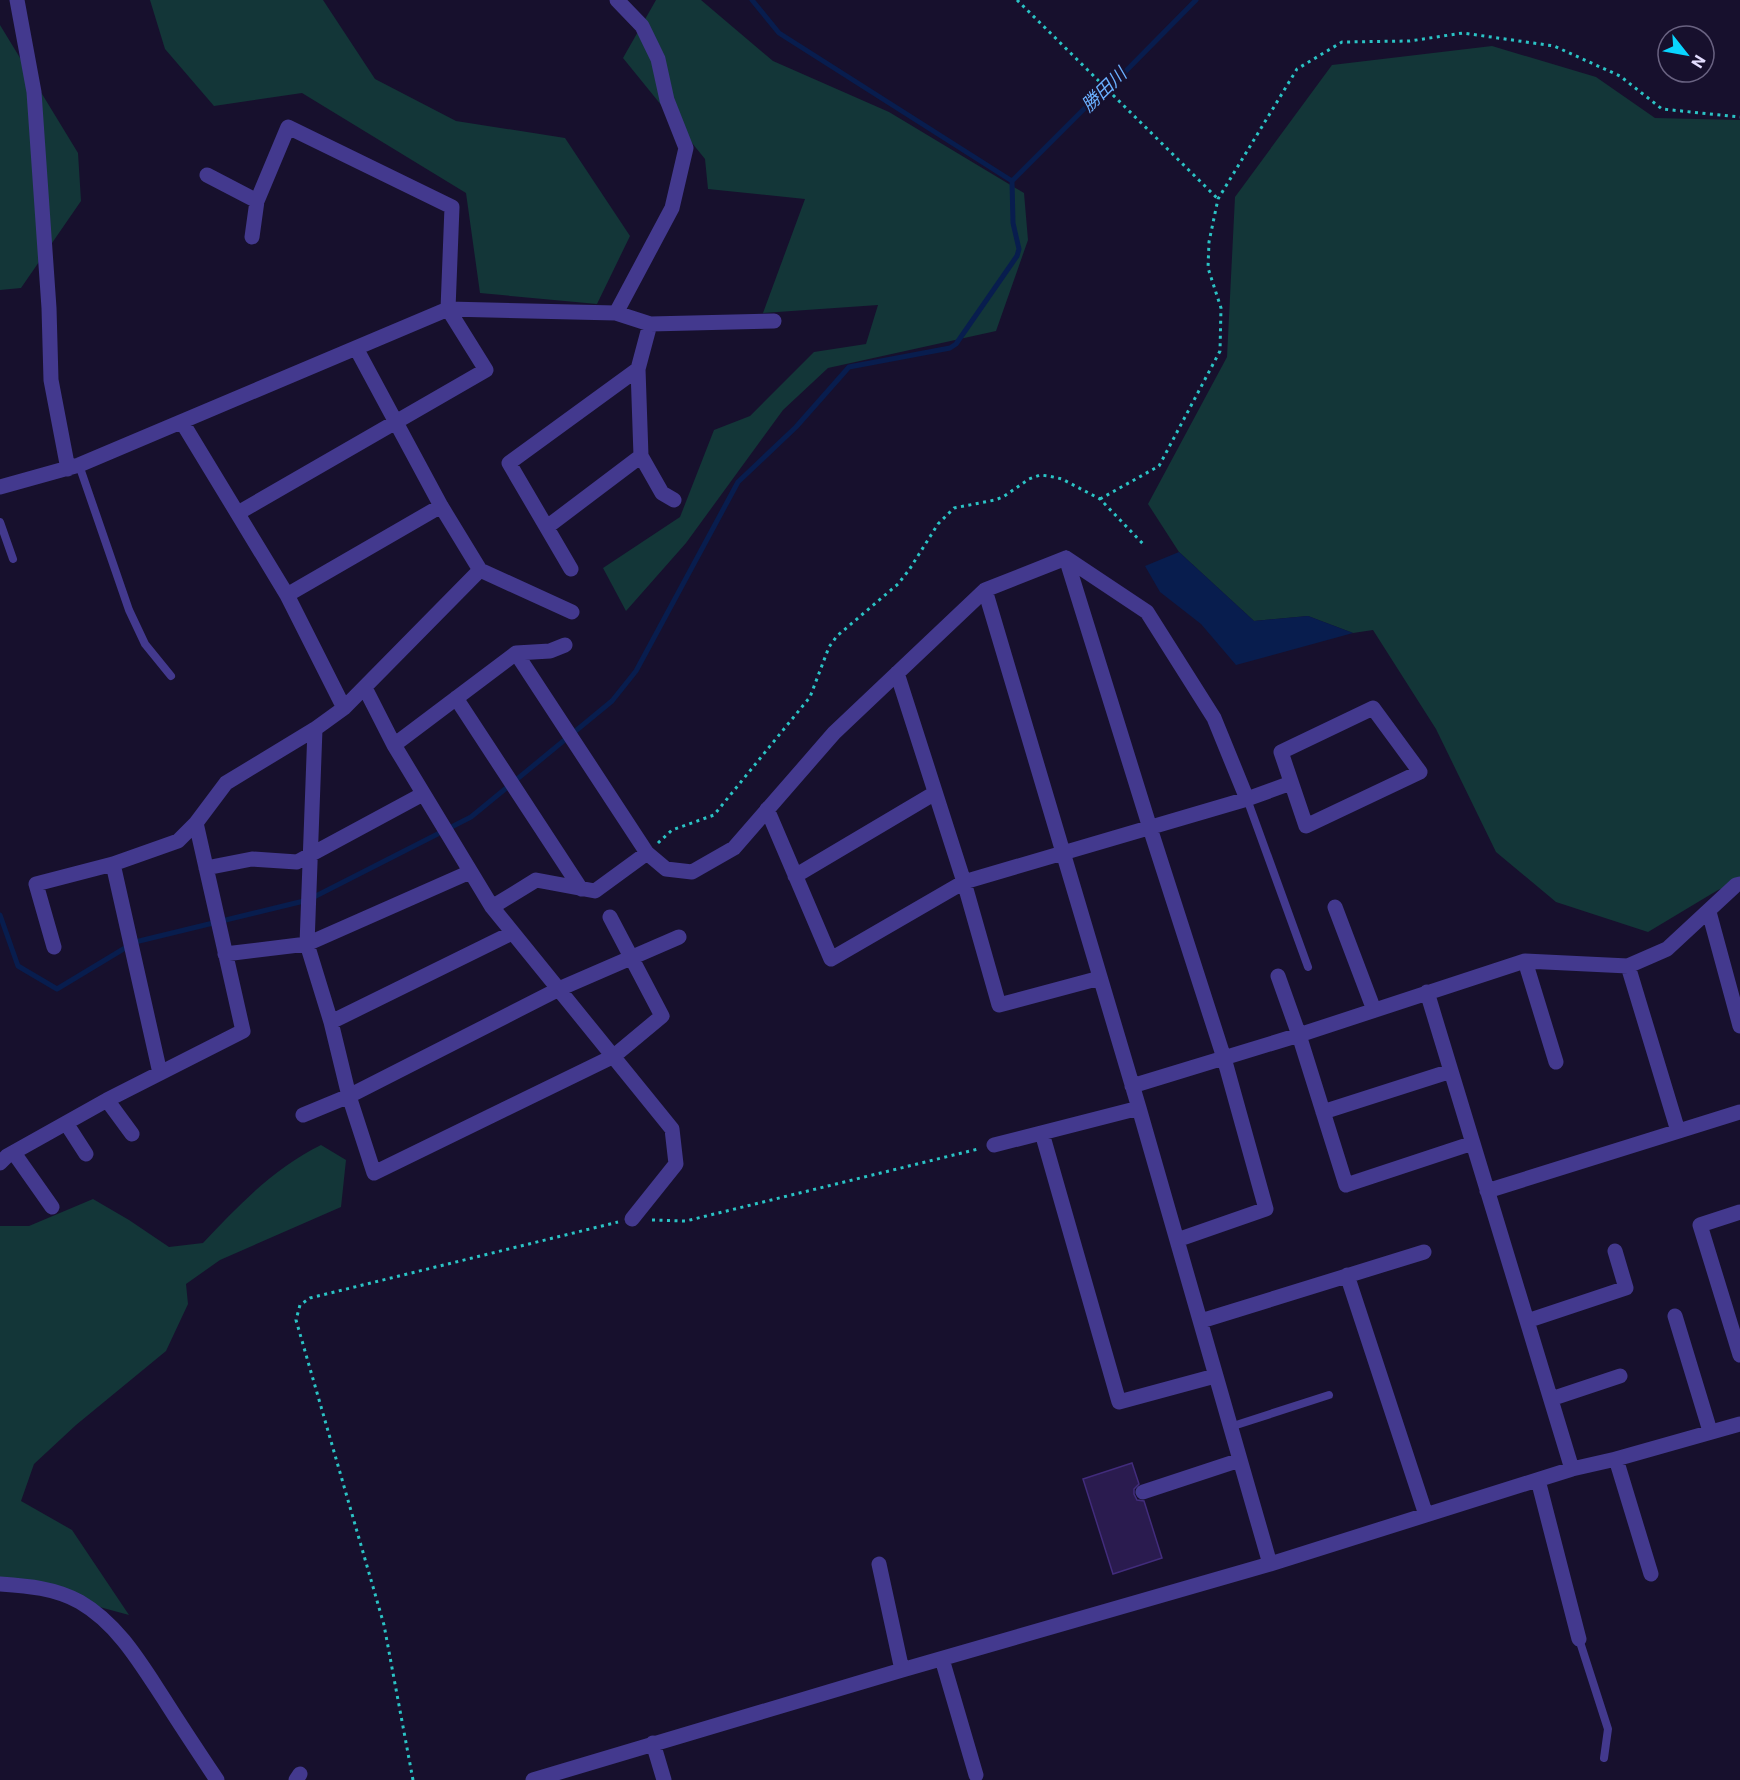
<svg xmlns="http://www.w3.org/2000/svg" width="1740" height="1780" font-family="Roboto,'Noto Sans JP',sans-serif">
<rect width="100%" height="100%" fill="#17102d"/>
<!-- green -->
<path fill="#133638" d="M150,0H323L375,79L456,121L565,138L630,236L597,304L480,293L466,193L302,93L214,106L165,49Z
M656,0H701L773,61L889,112L1024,193L1028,240L996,331L828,368L783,410L686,543L626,611L603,568L680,517L714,430L750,416L814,352L866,344L878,305L763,313L805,199L708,189L705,159L623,58Z
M0,25L78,153L81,201L21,288L0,290Z
M1492,46L1596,77L1655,118L1740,120V882L1718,890L1648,932L1556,902L1496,852L1436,729L1373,630L1353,633L1308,616L1254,621L1179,552L1148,504L1227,357L1235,197L1332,65Z
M321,1145L346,1160L341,1207L220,1260L186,1284L188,1304L166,1351L76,1425L34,1464L21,1501L72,1530L129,1615L0,1580V1226H29L93,1199L129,1220L169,1247L203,1243C239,1205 274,1168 321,1145Z"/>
<!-- water -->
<path fill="#081d4e" d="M1179,552L1254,621L1308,616L1353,633L1236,665L1201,624L1160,592L1145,566Z"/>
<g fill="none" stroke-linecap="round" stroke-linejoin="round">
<!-- stream -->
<path stroke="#081d4e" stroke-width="5" d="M752,0L779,33L1012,181
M1012,181L1112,81H1116L1196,0
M0,915L18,966L57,989L135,942L308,900L471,817L612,701L636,671L738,482L796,427L849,367L950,348L956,344L1017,256L1019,249L1013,223L1012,181"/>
</g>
<!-- building -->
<path fill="#2a1b4f" stroke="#422c7c" stroke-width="1.5" d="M1132,1463L1139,1484L1134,1489V1494L1137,1500L1144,1501L1162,1558L1113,1574L1083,1479Z"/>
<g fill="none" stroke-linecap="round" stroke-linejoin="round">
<!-- path -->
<path stroke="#2bc3c5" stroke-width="3" stroke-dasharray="3 4.5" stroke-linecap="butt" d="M1017,0L1218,199
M1100,499L1159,466L1220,351L1221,308L1208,268L1209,242L1218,199L1297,69L1342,42L1410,41L1463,33L1554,46L1620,76L1662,109L1740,117
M658,843L672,830L714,815L810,697L829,647L837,636L898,584L909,570L938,524L954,508L995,500L1003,497L1029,479L1040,475L1049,476L1062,479L1100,499L1145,546
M652,1220L686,1221L978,1149
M413,1780L384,1625L296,1320L300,1305L310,1298L618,1222"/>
<!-- service -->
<path stroke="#43398e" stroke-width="8" d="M79,465L129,610L145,644L171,676
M0,522L13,559
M1247,799L1308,967
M1230,1427L1329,1395
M1579,1639L1608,1729L1604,1758"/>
<!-- minor -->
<path stroke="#43398e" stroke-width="15" d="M17,0L34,92L49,308L51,380L68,469
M207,175L257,201
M616,313L672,208L686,148L667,100L658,59L642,26L617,0
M650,324L638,369L641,456L662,493L674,500
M356,348L441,506L480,570L572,612
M182,422L287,595L344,708
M0,487L79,465L448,309L616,313L650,324L774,321
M238,513L486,370L448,309L452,207L288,127L257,201L252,237
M547,527L641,456
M1066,558L1150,828L1224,1058L1266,1209L1177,1240
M1066,558L1147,612L1214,718L1247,799
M571,569L509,463L638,369
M985,590L1139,1108L1270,1564
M287,595L441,506
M516,653L647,853L666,869L692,872L734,848L834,733L985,590L1066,558
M897,673L964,882L999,1005L1100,978
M365,688L394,745L492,907L672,1129L676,1164L632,1219
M456,698L581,889
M1373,708L1420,772L1306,826L1281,752Z
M315,729L307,944L331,1022L349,1096L374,1173L614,1056L662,1016L610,917
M394,745L516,653L550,651L565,645
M767,809L831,959L964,882L1247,799L1291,783
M113,864L160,1073
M206,868L252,859L297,862L423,794
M795,876L935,793
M492,907L536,880L595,891L647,853
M1335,907L1374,1010
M1709,912L1740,1026
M54,947L36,884L113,864L178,841L196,823L226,783L315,729L344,708L480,570
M225,954L307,944L470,872
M1525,961L1556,1062
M1628,966L1678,1131
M1278,976L1299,1035L1346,1185L1473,1143
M1427,992L1572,1469
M331,1022L512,933
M1132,1086L1299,1035L1525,961L1628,966L1667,949L1736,885L1740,884
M107,1100L132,1134
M1323,1112L1451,1071
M303,1115L349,1096L559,989L679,937
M66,1123L86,1154
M1042,1133L1119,1402L1215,1376
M994,1145L1139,1108
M14,1153L52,1207
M0,1163L7,1156L107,1100L243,1031L196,823
M1487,1191L1740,1112
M1740,1212L1700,1225L1740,1355
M1347,1275L1426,1515
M1675,1316L1710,1431
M1201,1321L1424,1252
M1527,1321L1626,1288L1615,1251
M1551,1399L1620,1376
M1616,1459L1651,1574
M1538,1480L1579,1639
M1143,1492L1240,1460
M879,1564L902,1670
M0,1584C28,1586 55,1588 80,1602C118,1624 141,1664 164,1699C181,1726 199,1753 217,1780
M942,1659L976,1775
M653,1743L664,1780
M296,1780L300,1774
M533,1780L902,1670L1270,1564L1572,1469L1616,1459L1740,1424"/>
</g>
<g text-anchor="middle" stroke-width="4.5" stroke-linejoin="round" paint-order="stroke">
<!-- water labels -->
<g font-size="18" font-style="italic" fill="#6bb0ff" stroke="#17102d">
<text transform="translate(1104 90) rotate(-44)" y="6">勝田川</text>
</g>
</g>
<!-- north arrow -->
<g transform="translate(1686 54) rotate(121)"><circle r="28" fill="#17102d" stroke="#696281" stroke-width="1.5"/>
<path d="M0-4.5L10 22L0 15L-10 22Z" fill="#09d5ff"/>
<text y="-9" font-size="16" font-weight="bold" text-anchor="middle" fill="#e3ddff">N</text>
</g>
</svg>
